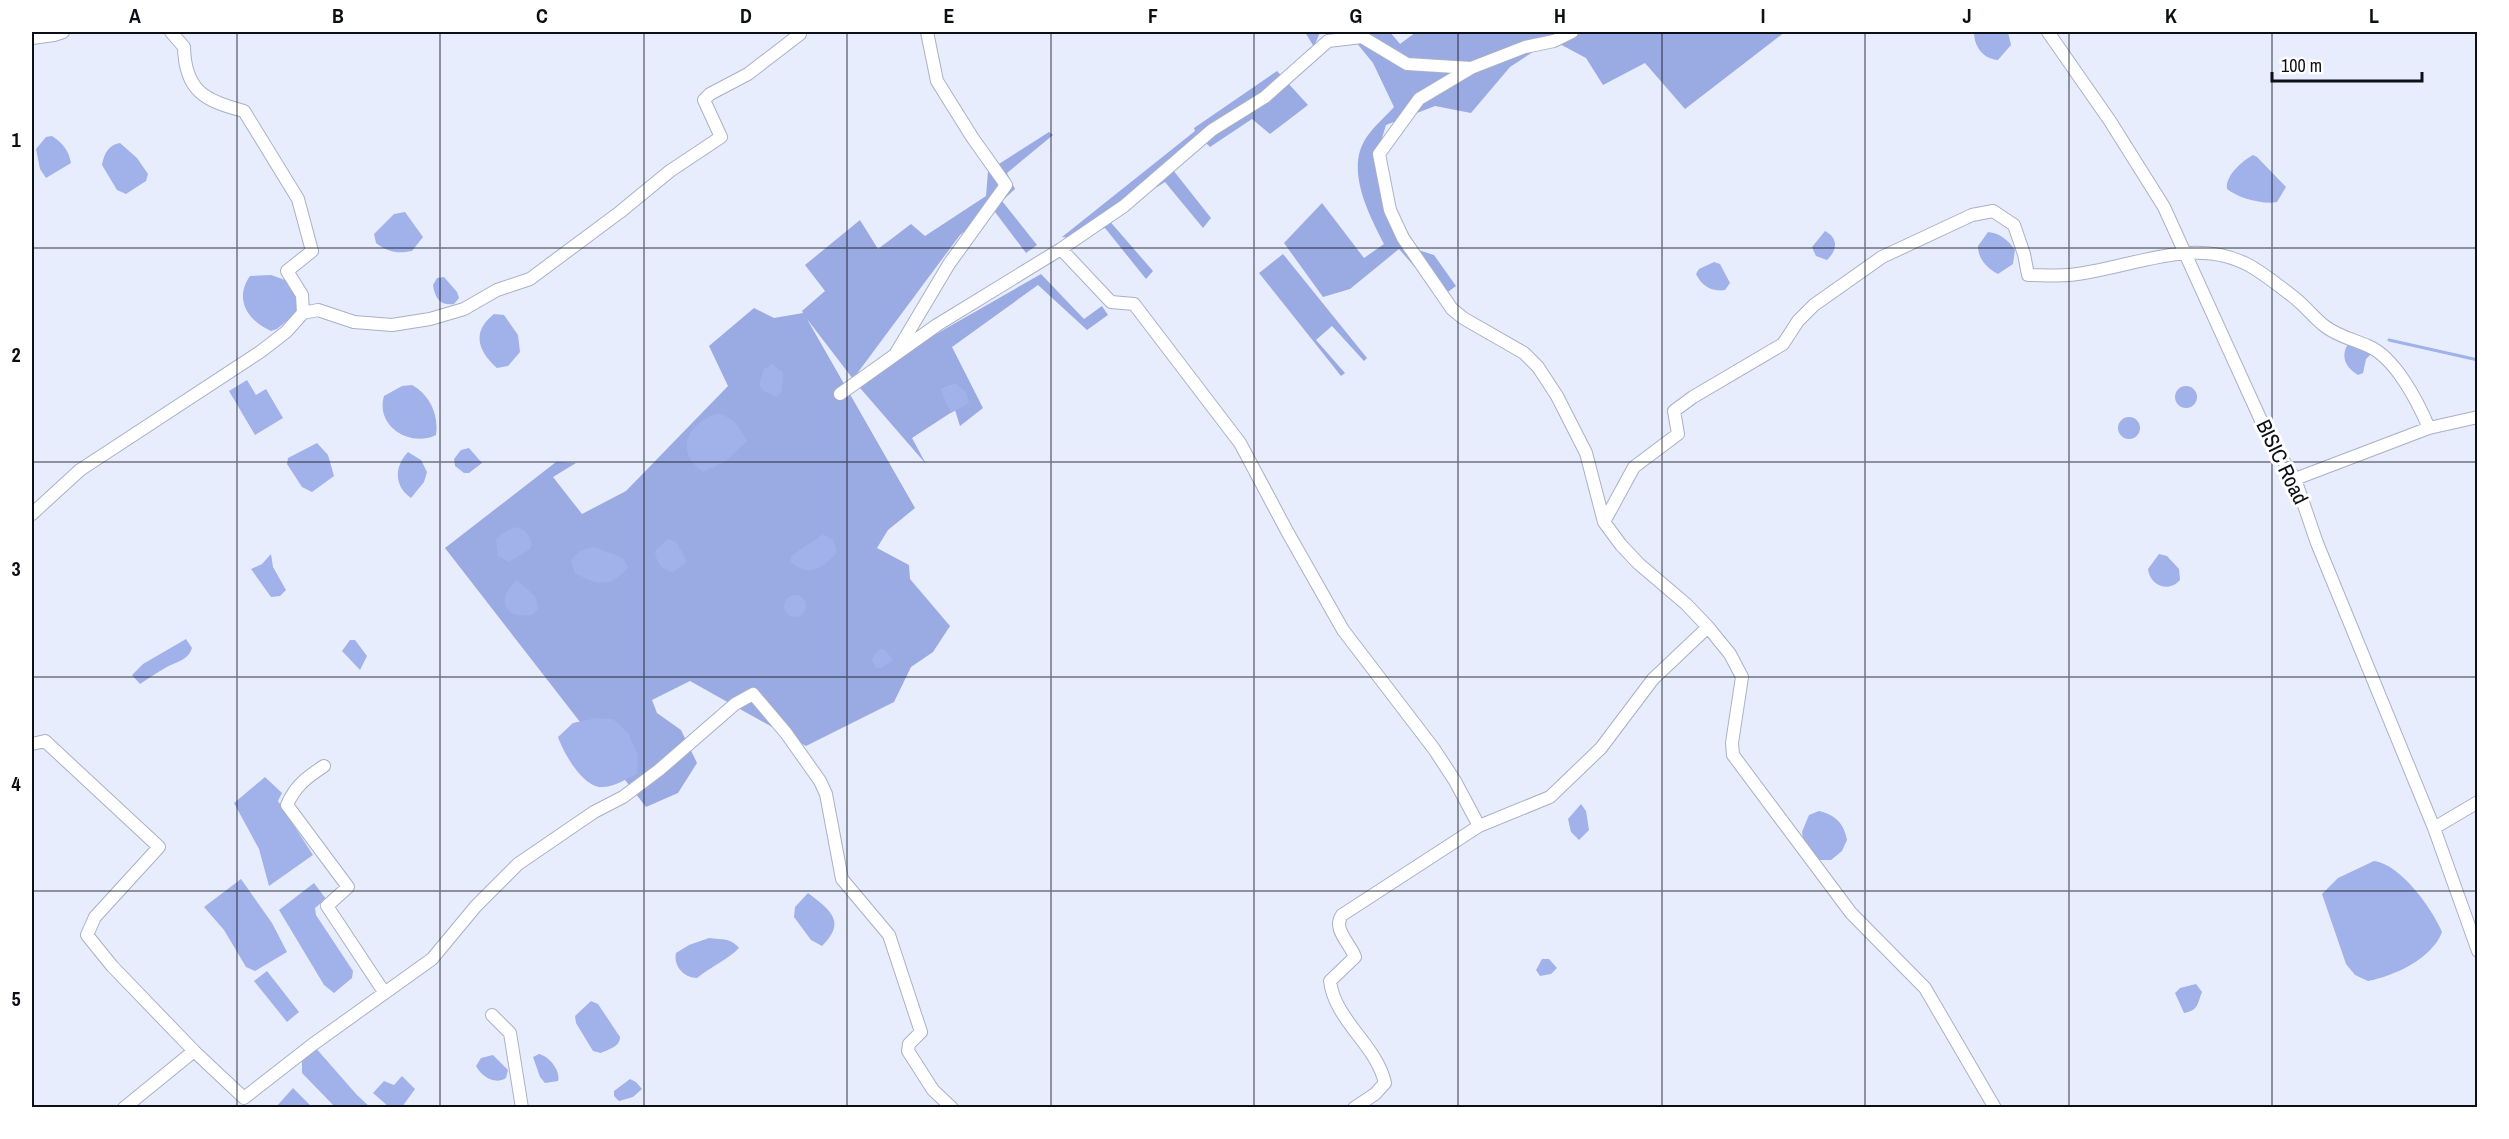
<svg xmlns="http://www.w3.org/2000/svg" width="2509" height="1139" font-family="'Archivo Narrow',sans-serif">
<rect width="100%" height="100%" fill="#e8edfe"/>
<!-- forest -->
<path fill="#9aaae2" d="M1305,32H1390L1400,44L1416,32H1571L1548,42L1510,67L1471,113L1435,106L1386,125L1376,157L1385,178L1382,202L1392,224L1408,232L1415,249L1434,255L1456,286L1441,297L1399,249L1350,289L1323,297L1284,243L1322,203L1364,258L1384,244C1369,214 1345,170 1366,138C1373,127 1385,117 1394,107L1373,63L1351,36L1320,32L1314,47Z
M1579,32H1785L1685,109L1645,63L1603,85L1586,58L1556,42Z
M1277,71L1308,105L1270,134L1252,119L1210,147L1206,143L1173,170L1211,218L1203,228L1165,182L1107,218L1153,271L1146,279L1105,228L1072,238L1062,237L1195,131L1194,128Z
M1049,132L1053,135L1007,173L1015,189L1002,201L1037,245L1026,253L992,208L960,235L853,379L807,319L915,508L888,530L877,548L909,565L910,579L950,626L933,652L911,667L894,702L806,746L690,681L652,700L657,713L681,730L697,763L678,793L646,807L445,548L556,462L576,463L553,477L582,514L626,491L728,386L709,346L754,308L774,318L803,313L802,311L825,291L805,265L860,220L878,249L911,224L925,236L986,196L988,171Z
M1283,254L1367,358L1364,361L1332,326L1316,340L1345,373L1341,376L1259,273Z
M1041,274L1084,319L1102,306L1108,315L1087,330L1038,285L952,347L983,408L960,426L955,410L912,438L926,464L854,381Z"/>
<!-- water -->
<path fill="#a1b1e9" d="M1974,32H2008L2011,45L1998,60C1983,59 1974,46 1974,32Z
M52,136C63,143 69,151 71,163L46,178L40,169L36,149L46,137Z
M120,143L137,158L148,174L146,181L126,194L117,190L102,165C104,154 108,145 120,143Z
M2253,155L2257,157L2286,187L2277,202C2263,205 2238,198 2227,189C2225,176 2242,161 2253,155Z
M405,212L423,237L412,251C397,254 388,252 376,243L374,234L394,214Z
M1825,231C1839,238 1837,251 1827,260L1816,256L1812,247Z
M1988,232C2000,233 2008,240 2015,250L2013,264L1998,274C1987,268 1978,259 1978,246Z
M1714,262L1720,264L1730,283L1725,290C1711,292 1702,286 1696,274L1699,269Z
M271,275L288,281L297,296L301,309L277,329L271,331C247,320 234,299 250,276Z
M444,277L457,292L459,298L454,304C440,306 435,298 433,285L437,278Z
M494,314L504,315L518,335L520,352L508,366L497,368C478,351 471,332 494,314Z
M2348,344L2371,354L2366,359L2363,373L2358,375C2346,368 2340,357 2348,344Z
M772,364L783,373L782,390L778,397L763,391L759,384L764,369Z
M247,380L256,395L266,389L283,418L255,435L229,391Z
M955,383L966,392L969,403L951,413L940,389Z
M412,385C430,395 439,415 436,435C410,448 375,426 384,396L402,386Z
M2175 397a11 11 0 1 1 22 0a11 11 0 1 1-22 0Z
M718,413C734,418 739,426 747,441L726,461L703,472C673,451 688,423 718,413Z
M2118 428a11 11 0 1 1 22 0a11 11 0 1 1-22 0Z
M317,443L328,455L334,476L312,492L302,487L287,464L288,458Z
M469,448L482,463L469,473H464L455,466L454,459L461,450Z
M408,452L421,460L427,472L424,482L411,498C394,486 394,467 408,452Z
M515,527C525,529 529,534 532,544L530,549L509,562L498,556L496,540L501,534Z
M823,534L833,540L837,552C824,568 808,578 791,562V556Z
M668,539L677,543L687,562L673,572C662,570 656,563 655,551Z
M595,547L623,558L628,567C612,588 597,586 575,573L571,562C576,551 583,549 595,547Z
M271,554L273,567L286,590L280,596L271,597L251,569L262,564Z
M2159,554L2167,556L2179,569L2180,580C2169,593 2150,586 2148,569Z
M517,580L536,597L538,608L534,614C504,622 495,599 517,580Z
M784 606a11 11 0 1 1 22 0a11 11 0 1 1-22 0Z
M186,639L192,648C188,661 175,662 165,668C156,673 148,679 140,684L132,675L143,664Z
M350,640H355L367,656L360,670L342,651Z
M884,649L893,660L882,668H876L872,659L878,650Z
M596,718L613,719L628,733L638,755L637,774C626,779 614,787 602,787C583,788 563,752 558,737L573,723Z
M265,777L282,793L278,801L313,855L269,886L259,849L234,803Z
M1581,804L1586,811L1589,830L1579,840L1571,832L1568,819Z
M1819,811C1836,815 1844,824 1847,840L1842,851L1831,860H1819L1813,856L1803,839L1802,832L1809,815Z
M2374,861C2400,864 2432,908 2442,932C2432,959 2394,976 2368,981L2355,975L2346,964L2322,894L2338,878Z
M241,879L272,923L287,952L255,971L246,967L224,930L204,907Z
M314,883L326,899L315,908L316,915L353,971L352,978L334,993L324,985L279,910Z
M808,893C830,910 847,921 822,946L811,940L794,917L795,907Z
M709,938C721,940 730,937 739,948C730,958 709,968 697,978C684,978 673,966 676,953L689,945Z
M1542,959H1549L1557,968L1551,974L1540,976L1536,970Z
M267,971L299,1012L287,1022L254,981Z
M2196,984L2202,992C2197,1004 2199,1010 2184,1013L2175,993L2180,988Z
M591,1001L598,1004L620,1037C620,1047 609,1049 601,1053L593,1051L576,1023L575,1016Z
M314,1046L357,1095L370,1107H335L302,1073V1060Z
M539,1054C549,1056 561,1071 558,1081L545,1083L540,1077L533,1057Z
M493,1055L508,1070L506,1078C495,1085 482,1077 476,1066L481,1058Z
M402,1076L415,1089L402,1107H389L373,1093L384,1081L394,1085Z
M630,1079L636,1082L642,1089L633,1097L619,1101L614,1096V1091Z
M293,1088L312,1107H276Z"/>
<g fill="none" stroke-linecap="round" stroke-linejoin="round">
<!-- stream -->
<path stroke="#a1b1e9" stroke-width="3" d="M2389,340L2478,360"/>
<!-- minor casing -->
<g stroke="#aab0c4" stroke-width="14">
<path id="minor" d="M171,32L184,47C185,91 205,101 244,111L298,199L312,251L287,271L302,295L303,313
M1572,32L1554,41L1525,47L1471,68L1419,99L1379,154L1390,210L1403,238L1452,309L1463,318L1524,353L1538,367L1557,396L1586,453L1604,522L1621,545L1639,564L1686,604L1708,627L1730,654L1742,677L1732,743L1733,755L1851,913L1925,988L1995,1108
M2048,32L2110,121L2164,207L2269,438L2295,479L2317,543L2434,828L2478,951
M32,38L54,35L63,32
M1061,249L1111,302L1134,304L1240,443L1288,533L1343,630L1434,749L1455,781L1479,826
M896,353L949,264L1006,185L972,137L937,81L927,32
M840,394L937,325L1061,249L1124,206L1212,130L1265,97L1328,41L1362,37L1407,64L1471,68
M2295,479L2429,428L2478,417
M32,514L80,470L260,352L286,332L303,313L318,310L354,322L392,325L430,319L464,309L497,290L530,279L620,212L670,171L721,137L704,100L710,94L748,74L800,34L797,32
M1604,522L1634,467L1678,434L1674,411L1693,397L1783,344L1798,321L1814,305L1882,257L1972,215L1993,211L2014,225L2024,254L2028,275C2041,275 2055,276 2069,275C2128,270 2194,233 2252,267C2267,276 2282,288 2296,299C2307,308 2315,319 2326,327C2338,336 2354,340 2368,346C2395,357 2418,402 2429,428
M32,744L45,741L159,847L95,917L87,935L112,966L194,1051
M324,766C307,777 295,786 287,805L348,887L327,906L384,992
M2434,828L2478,802
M492,1015L510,1033L522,1108
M124,1108L194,1051L244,1098L312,1045L432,959L476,906L518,864L594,812L623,797L659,770L735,704L753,694L786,733L820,781L826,794L842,879L889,935L921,1032L909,1044L908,1051L933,1090L952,1108
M1354,1108L1375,1094L1385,1083C1376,1044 1335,1021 1330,981L1355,957C1350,943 1332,929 1342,915L1479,826L1550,797L1601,748L1653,679L1708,627"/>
</g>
<!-- minor -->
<use href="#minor" stroke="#fff" stroke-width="12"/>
</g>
<!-- grid -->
<path fill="none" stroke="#0d0f16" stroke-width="1.5" stroke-opacity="0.55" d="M237,32V1108M440,32V1108M644,32V1108M847,32V1108M1051,32V1108M1254,32V1108M1458,32V1108M1662,32V1108M1865,32V1108M2069,32V1108M2272,32V1108M32,248H2478M32,462H2478M32,677H2478M32,891H2478"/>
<g text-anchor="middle" stroke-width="6" stroke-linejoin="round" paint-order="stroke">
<!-- street labels -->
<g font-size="21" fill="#0d0f16" stroke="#fff">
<text transform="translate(2282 462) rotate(64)" y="7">BISIC Road</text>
</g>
</g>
<!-- border -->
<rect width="2509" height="1139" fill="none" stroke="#ffffff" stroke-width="66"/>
<!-- scale -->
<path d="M2272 72v9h150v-9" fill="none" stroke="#0d0f16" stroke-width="3"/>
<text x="2281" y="72" font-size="18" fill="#0d0f16" stroke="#ffffff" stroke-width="4.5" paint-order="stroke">100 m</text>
<rect x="33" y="33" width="2443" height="1073" fill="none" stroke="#0d0f16" stroke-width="2"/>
<g font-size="20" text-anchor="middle" font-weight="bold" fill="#0d0f16">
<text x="135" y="23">A</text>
<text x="338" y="23">B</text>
<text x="542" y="23">C</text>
<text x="746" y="23">D</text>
<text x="949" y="23">E</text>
<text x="1153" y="23">F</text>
<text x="1356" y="23">G</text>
<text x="1560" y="23">H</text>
<text x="1763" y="23">I</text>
<text x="1967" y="23">J</text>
<text x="2171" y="23">K</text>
<text x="2374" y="23">L</text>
<text x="16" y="147">1</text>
<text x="16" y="362">2</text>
<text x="16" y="576">3</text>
<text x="16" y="791">4</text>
<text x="16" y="1006">5</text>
</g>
</svg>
